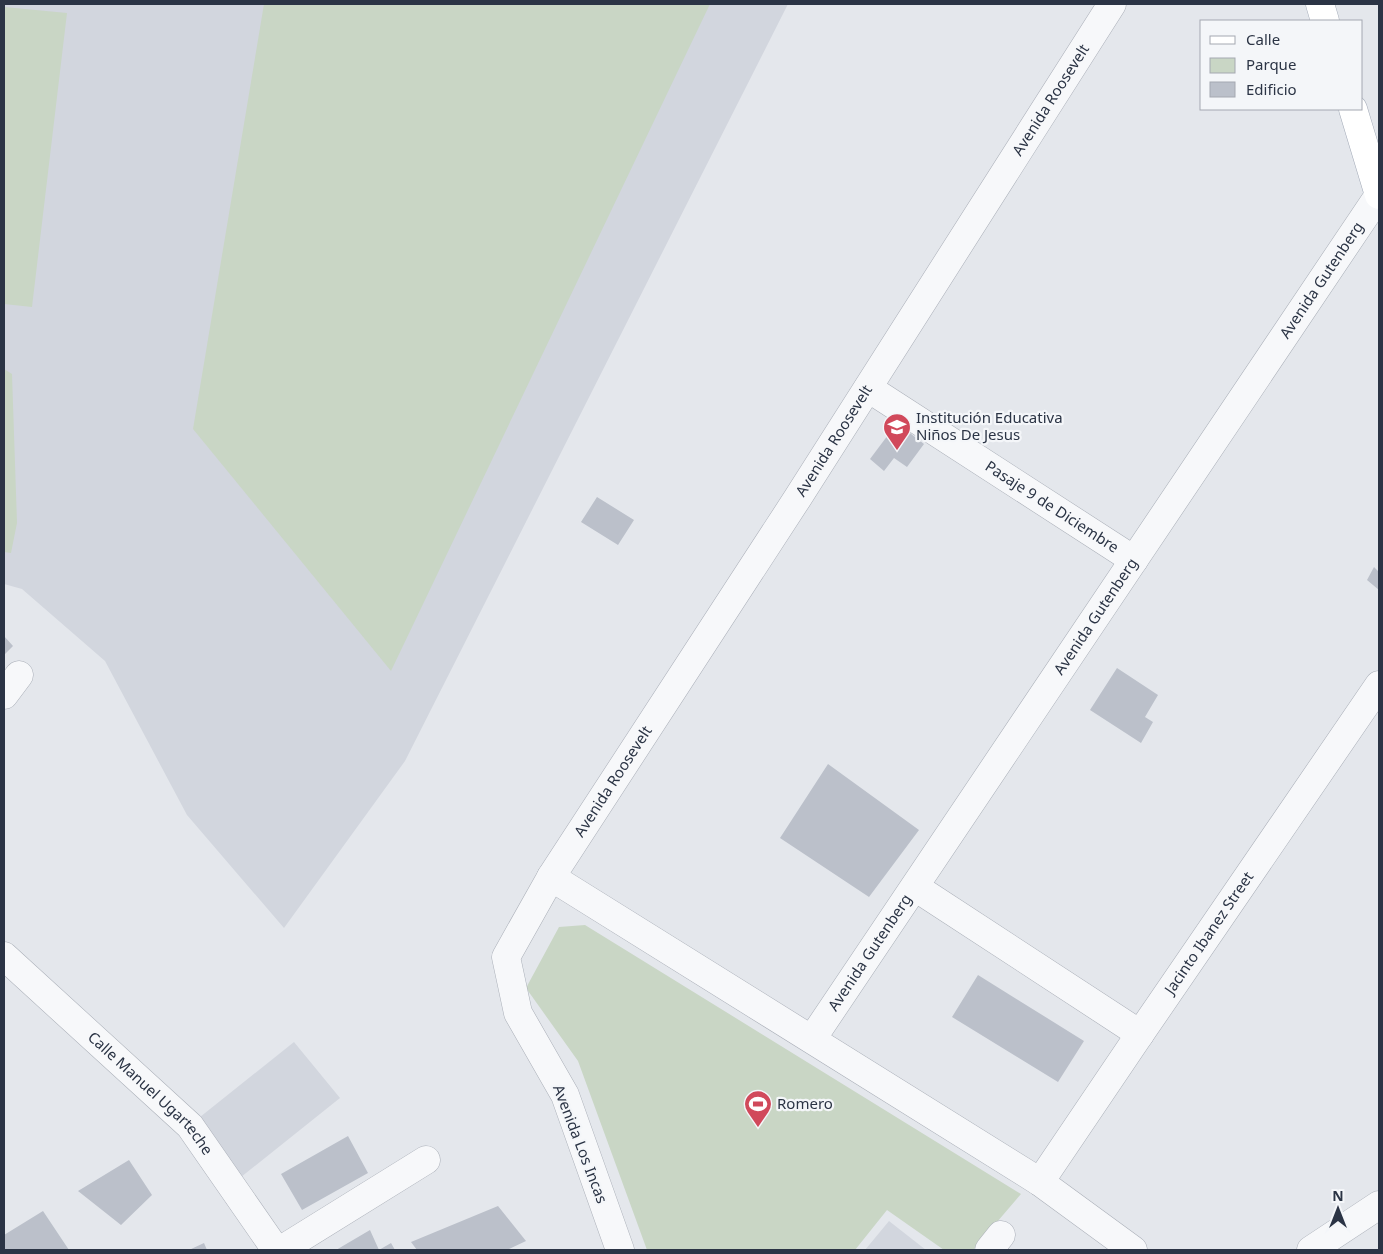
<svg xmlns="http://www.w3.org/2000/svg" width="1383" height="1254" font-family="'Noto Sans',sans-serif">
<rect width="100%" height="100%" fill="#e4e7ec"/>
<!-- built -->
<path fill="#d2d6de" d="M4,4H788L405,761L284,928L187,815L105,661L22,589L4,584Z
M294,1042L340,1098L241,1177L195,1121Z
M889,1221L926,1250H865Z"/>
<!-- green -->
<path fill="#c9d6c5" d="M264,4H710L391,671L193,429Z
M4,7L67,13L32,307L4,304Z
M4,369L12,374L17,523L11,553L4,552Z
M585,925L1021,1194L973,1250H944L887,1210L855,1250H647L578,1061L526,988L559,927Z"/>
<!-- building -->
<path fill="#bbc0ca" d="M897,423L924,444L907,467L894,458L884,471L870,459Z
M597,497L634,520L618,545L581,522Z
M1374,567L1379,572V590L1367,580Z
M4,636L13,646L4,655Z
M1117,668L1158,695L1145,717L1153,722L1141,743L1090,710Z
M828,764L919,830L869,897L780,838Z
M978,975L1084,1041L1058,1082L952,1017Z
M348,1136L368,1173L302,1210L281,1174Z
M129,1160L152,1195L121,1225L78,1191Z
M498,1206L526,1241L507,1250H417L411,1242Z
M43,1211L69,1250H4V1235Z
M370,1230L379,1250L391,1243L395,1250H336Z
M204,1243L207,1250H189Z"/>
<g fill="none" stroke-linecap="round" stroke-linejoin="round">
<!-- minor casing -->
<g stroke="#a9aeb7" stroke-width="29">
<g id="minor">
<path id="s1" d="M868,388L1134,560"/>
<path d="M4,695L19,675"/>
<path d="M551,877L1040,1182L1133,1250"/>
<path d="M915,887L1140,1034"/>
<path id="s2" d="M4,956L190,1126L276,1250"/>
<path id="s3" d="M812,1039L1379,195"/>
<path id="s4" d="M1040,1182L1140,1034L1379,685"/>
<path d="M281,1250L426,1160"/>
<path id="s5" d="M620,1250L565,1095L518,1013L506,957L551,877L797,499L1112,4"/>
<path d="M989,1250L1001,1235"/>
<path d="M1311,1250L1379,1205"/>
</g>
</g>
<!-- major casing -->
<g stroke="#a3abb8" stroke-width="29">
<path id="major" d="M1320,4L1325,21
M1353,109L1379,195"/>
</g>
<!-- minor -->
<use href="#minor" stroke="#f7f8fa" stroke-width="28"/>
<!-- major -->
<use href="#major" stroke="#fff" stroke-width="28"/>
</g>
<!-- icons -->
<defs>
<g id="school-pin" transform="scale(1.4375)"><path d="M0 17L-7.5 6A9.5 9.5 0 1 1 7.5 6Z" fill="#d1495b" stroke="#f4f6f9"/><path d="M0-5L7-2L0 1L-7-2ZM-4 1L0 2.5L4 1V4Q0 6-4 4Z" fill="#fff"/></g>
<g id="stadium-pin" transform="scale(1.4375)"><path d="M0 17L-7.5 6A9.5 9.5 0 1 1 7.5 6Z" fill="#d1495b" stroke="#f4f6f9"/><path d="M0-5a6.5 5 0 1 0 0 10a6.5 5 0 1 0 0-10ZM-3.5-1.8h7v3.6h-7Z" fill="#fff"/></g>
</defs>
<g fill-rule="evenodd">
<use href="#school-pin" x="897" y="427"/>
<use href="#stadium-pin" x="758" y="1104"/>
</g>
<g text-anchor="middle" stroke-width="4.5" stroke-linejoin="round" paint-order="stroke">
<!-- street labels -->
<g font-size="15" fill="#2b3445" stroke="#f4f6f9">
<text dy="5" stroke="none"><textPath href="#s5" startOffset="1332">Avenida Roosevelt</textPath></text>
<text dy="5" stroke="none"><textPath href="#s3" startOffset="914">Avenida Gutenberg</textPath></text>
<text dy="5" stroke="none"><textPath href="#s5" startOffset="928">Avenida Roosevelt</textPath></text>
<text dy="5" stroke="none"><textPath href="#s1" startOffset="219">Pasaje 9 de Diciembre</textPath></text>
<text dy="5" stroke="none"><textPath href="#s3" startOffset="509">Avenida Gutenberg</textPath></text>
<text dy="5" stroke="none"><textPath href="#s5" startOffset="522">Avenida Roosevelt</textPath></text>
<text dy="5" stroke="none"><textPath href="#s4" startOffset="301">Jacinto Ibanez Street</textPath></text>
<text dy="5" stroke="none"><textPath href="#s3" startOffset="104">Avenida Gutenberg</textPath></text>
<text dy="5" stroke="none"><textPath href="#s2" startOffset="201">Calle Manuel Ugarteche</textPath></text>
<text transform="translate(580 1144) rotate(69)" y="5">Avenida Los Incas</text>
</g>
<!-- poi labels -->
<g font-size="15" fill="#2b3445" stroke="#f4f6f9" text-anchor="start">
<text x="916" y="423">Institución Educativa<tspan x="916" dy="17">Niños De Jesus</tspan></text>
<text x="777" y="1109">Romero</text>
</g>
</g>
<!-- border -->
<rect width="1383" height="1254" fill="none" stroke="#2b3445" stroke-width="10"/>
<!-- legend -->
<rect x="1200" y="20" width="162" height="90" fill="#f4f6f9" stroke="#a4a8b1"/>
<rect x="1210" y="36" width="25" height="8" fill="#ffffff" stroke="#a4a8b1"/>
<text x="1246" y="45" font-size="15" fill="#2b3445">Calle</text>
<rect x="1210" y="58" width="25" height="15" fill="#c9d6c5" stroke="#a4a8b1"/>
<text x="1246" y="70" font-size="15" fill="#2b3445">Parque</text>
<rect x="1210" y="82" width="25" height="15" fill="#bbc0ca" stroke="#a4a8b1"/>
<text x="1246" y="95" font-size="15" fill="#2b3445">Edificio</text>
<!-- north arrow -->
<g transform="translate(1338 1209)" stroke="#f4f6f9" stroke-width="4" paint-order="stroke">
<path d="M0-4L9 19L0 12L-9 19Z" fill="#2b3445"/>
<text y="-8" font-size="14" font-weight="bold" text-anchor="middle" fill="#2b3445">N</text>
</g>
</svg>
